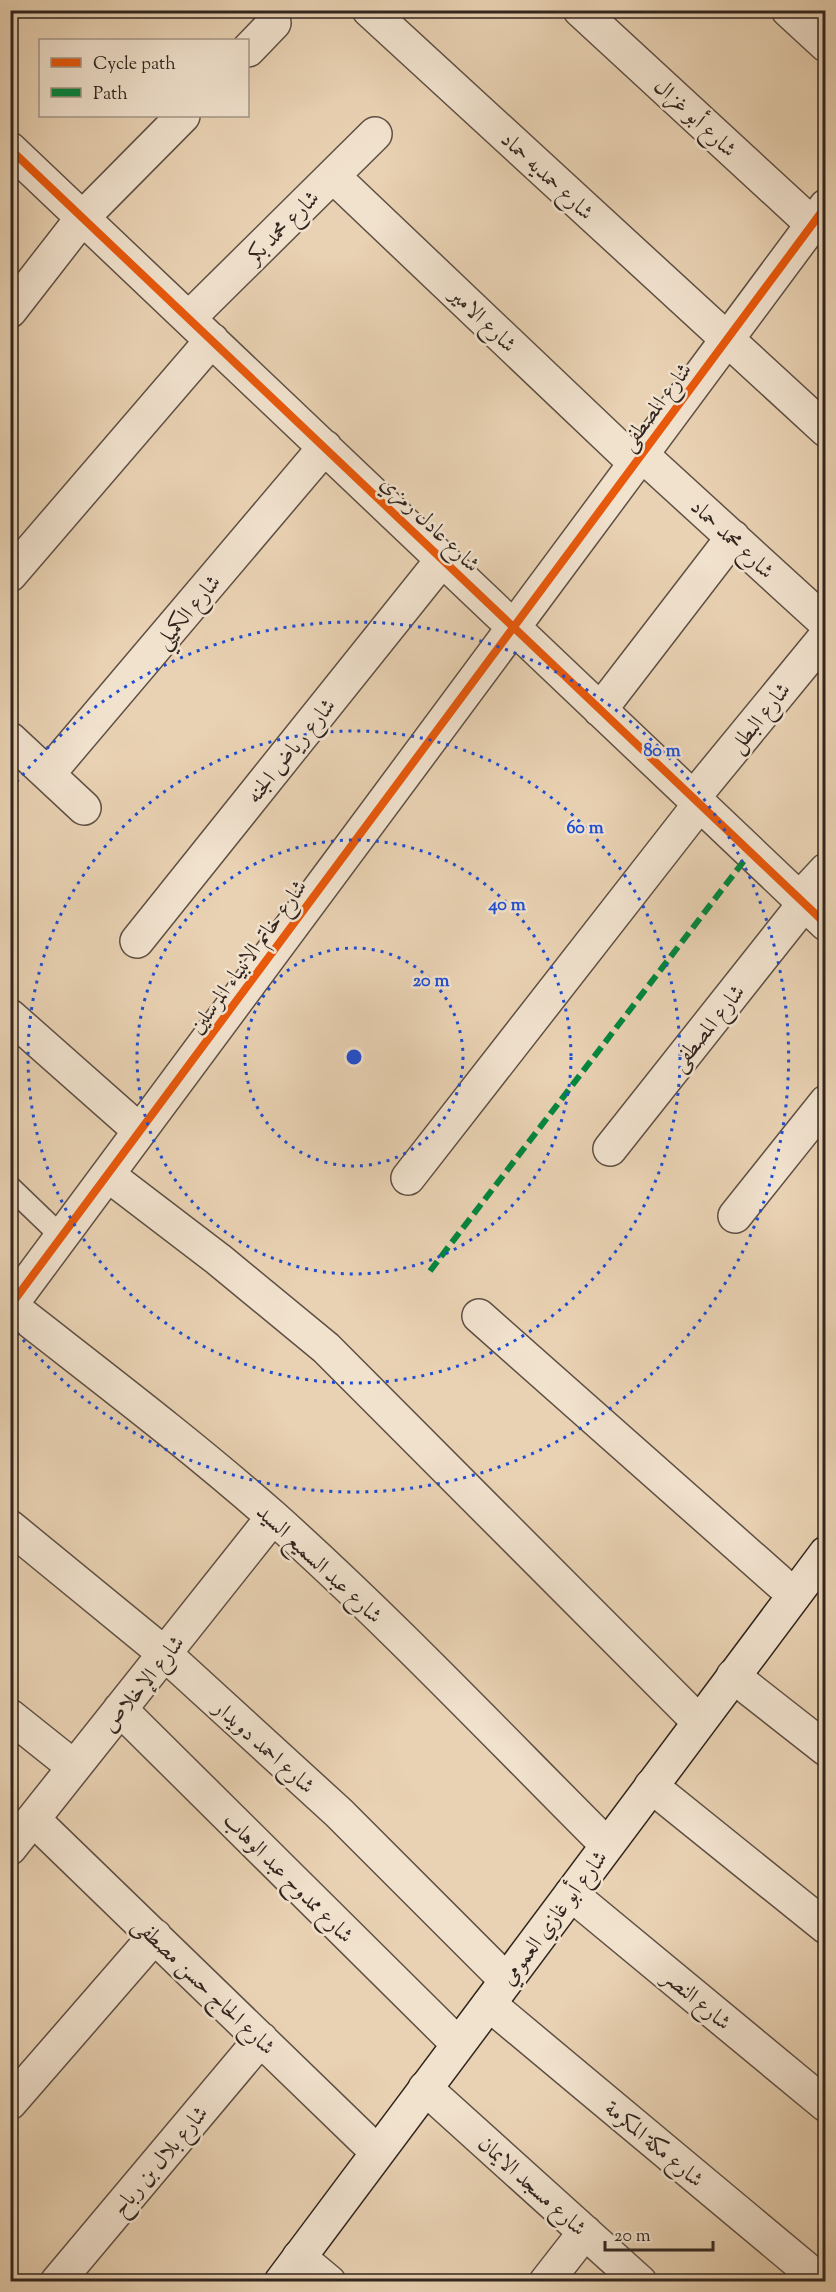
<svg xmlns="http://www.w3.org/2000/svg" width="836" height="2292" font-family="'Sorts Mill Goudy',Amiri,serif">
<rect width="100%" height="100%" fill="#e9d2b3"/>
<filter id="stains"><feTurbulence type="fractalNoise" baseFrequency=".00333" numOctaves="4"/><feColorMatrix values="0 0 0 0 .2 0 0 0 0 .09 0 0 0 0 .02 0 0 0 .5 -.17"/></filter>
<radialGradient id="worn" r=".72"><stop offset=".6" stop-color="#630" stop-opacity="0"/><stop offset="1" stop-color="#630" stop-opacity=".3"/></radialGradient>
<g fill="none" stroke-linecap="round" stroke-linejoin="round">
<!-- lane casing -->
<g stroke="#5f5044" stroke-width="24">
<path id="lane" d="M10,1187L62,1237"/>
</g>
<!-- street casing -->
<g stroke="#5f5044" stroke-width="36">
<path id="street" d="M369,10L826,430
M580,10L812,224
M788,10L826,45
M248,50L274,23
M10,149L826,924
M333,176L635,463
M10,311L83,217L183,116
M189,318L375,134
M641,454L826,623
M10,575L212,340
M600,710L733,537
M10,739L84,808
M48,774L325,447
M693,798L826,636
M799,899L826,870
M137,941L442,560
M10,1016L140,1131
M610,1149L804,904
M108,1175L218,1259L326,1348L699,1722
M408,1178L699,805
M735,1216L826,1102
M10,1306L826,206
M11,1306C99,1375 189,1443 273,1517C388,1620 497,1735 607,1845
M479,1316L794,1595
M10,1527L165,1654L339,1813L506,1980
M733,1676L826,1749
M120,1709L458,2044
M10,1716L74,1767
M651,1786L826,1927
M33,1819L377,2152
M10,1848L273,1517
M571,1894L826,2105
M489,2004L822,2282
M425,2088L640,2282
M10,2103L155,1936
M299,2257L329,2282
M57,2282L261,2039
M546,2282L585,2232"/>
</g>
<!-- secondary casing -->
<g stroke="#31251f" stroke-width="36">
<path id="secondary" d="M281,2282L826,1553"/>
</g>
<!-- lane -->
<use href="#lane" stroke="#f1e2ce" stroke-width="21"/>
<!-- street -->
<use href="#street" stroke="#f1e2ce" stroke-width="33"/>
<!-- secondary -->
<use href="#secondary" stroke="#f1e2ce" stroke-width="33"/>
<!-- quiet -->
<path stroke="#00873e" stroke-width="6" stroke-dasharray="12 6" stroke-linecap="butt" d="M430,1271L750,853"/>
<!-- cycleway casing -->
<g stroke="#f1e2ce" stroke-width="11">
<path id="cycleway" d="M10,149L826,924
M10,1306L826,206"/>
</g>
<!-- cycleway -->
<use href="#cycleway" stroke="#e8590c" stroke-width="8"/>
</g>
<!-- distance rings -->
<g fill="none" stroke="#1d4ed8" stroke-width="3" stroke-dasharray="3 6">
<circle cx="354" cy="1057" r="109"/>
<circle cx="354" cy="1057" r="217"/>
<circle cx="354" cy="1057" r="326"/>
<path d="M11 789A435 435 0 1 1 11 1325"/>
</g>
<g text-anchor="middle" stroke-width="5" stroke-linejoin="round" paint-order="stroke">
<!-- street labels -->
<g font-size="22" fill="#31251f" stroke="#f1e2ce">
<text transform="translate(696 117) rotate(43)" y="8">شارع أبو غزال</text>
<text transform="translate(548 175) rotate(43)" y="8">شارع حمديه حماد</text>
<text transform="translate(282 226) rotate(-45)" y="8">شارع محمد بكر</text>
<text transform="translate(484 319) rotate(44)" y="8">شارع الامير</text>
<text transform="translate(655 406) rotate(-53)" y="8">شارع المصطفى</text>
<text transform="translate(431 523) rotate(44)" y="8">شارع عادل رمزي</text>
<text transform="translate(733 538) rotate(43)" y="8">شارع محمد حماد</text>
<text transform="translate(187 611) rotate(-50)" y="8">شارع الكميلي</text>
<text transform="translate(759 717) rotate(-51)" y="8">شارع البطل</text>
<text transform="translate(290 750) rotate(-51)" y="8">شارع رياض الجنه</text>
<text transform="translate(247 956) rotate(-54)" y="8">شارع خاتم الانبياء المرسلين</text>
<text transform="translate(707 1027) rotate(-51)" y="8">شارع المصطفى</text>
<text transform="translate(320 1563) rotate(43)" y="8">شارع عبد السميع السيد</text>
<text transform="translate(142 1683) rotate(-51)" y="8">شارع الإخلاص</text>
<text transform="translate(265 1746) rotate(42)" y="8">شارع احمد دويدار</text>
<text transform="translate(289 1877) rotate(45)" y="8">شارع ممدوح عبد الوهاب</text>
<text transform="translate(553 1917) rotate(-53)" y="8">شارع أبو غازي العمومي</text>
<text transform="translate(205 1985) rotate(44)" y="8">شارع الحاج حسن مصطفى</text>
<text transform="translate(698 1999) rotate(40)" y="8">شارع النصر</text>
<text transform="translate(655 2143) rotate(40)" y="8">شارع مكة المكرمة</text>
<text transform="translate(159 2160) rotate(-50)" y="8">شارع بلال بن رباح</text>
<text transform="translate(533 2185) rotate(42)" y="8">شارع مسجد الايمان</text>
</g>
</g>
<circle cx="354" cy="1057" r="9" fill="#1d4ed8" stroke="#f1e2ce" stroke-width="3"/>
<g font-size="18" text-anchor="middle" font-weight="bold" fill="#1d4ed8" stroke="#f1e2ce" stroke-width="5" stroke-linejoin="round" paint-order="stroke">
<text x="662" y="756">80 m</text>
<text x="585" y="833">60 m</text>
<text x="507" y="910">40 m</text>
<text x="431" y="986">20 m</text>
</g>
<!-- margin -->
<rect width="836" height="2292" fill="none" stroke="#e9d2b3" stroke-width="36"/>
<rect x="12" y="12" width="812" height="2268" fill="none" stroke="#31251f" stroke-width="3"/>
<rect x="18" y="18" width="800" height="2256" fill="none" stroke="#31251f" stroke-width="1.5"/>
<!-- legend -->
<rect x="39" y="39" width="210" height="78" fill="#f1e2ce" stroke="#a49688" stroke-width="1.5"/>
<rect x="51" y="58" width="30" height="9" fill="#e8590c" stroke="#a49688" stroke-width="1.5"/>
<text x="93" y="69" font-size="18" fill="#31251f">Cycle path</text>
<rect x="51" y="88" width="30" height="9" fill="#00873e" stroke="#a49688" stroke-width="1.5"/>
<text x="93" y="99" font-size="18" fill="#31251f">Path</text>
<!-- scale -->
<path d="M605 2241v9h108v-9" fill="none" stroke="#31251f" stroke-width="3"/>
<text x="614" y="2241" font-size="18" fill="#31251f" stroke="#f1e2ce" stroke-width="4.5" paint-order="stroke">20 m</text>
<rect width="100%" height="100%" filter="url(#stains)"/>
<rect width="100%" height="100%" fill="url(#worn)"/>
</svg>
